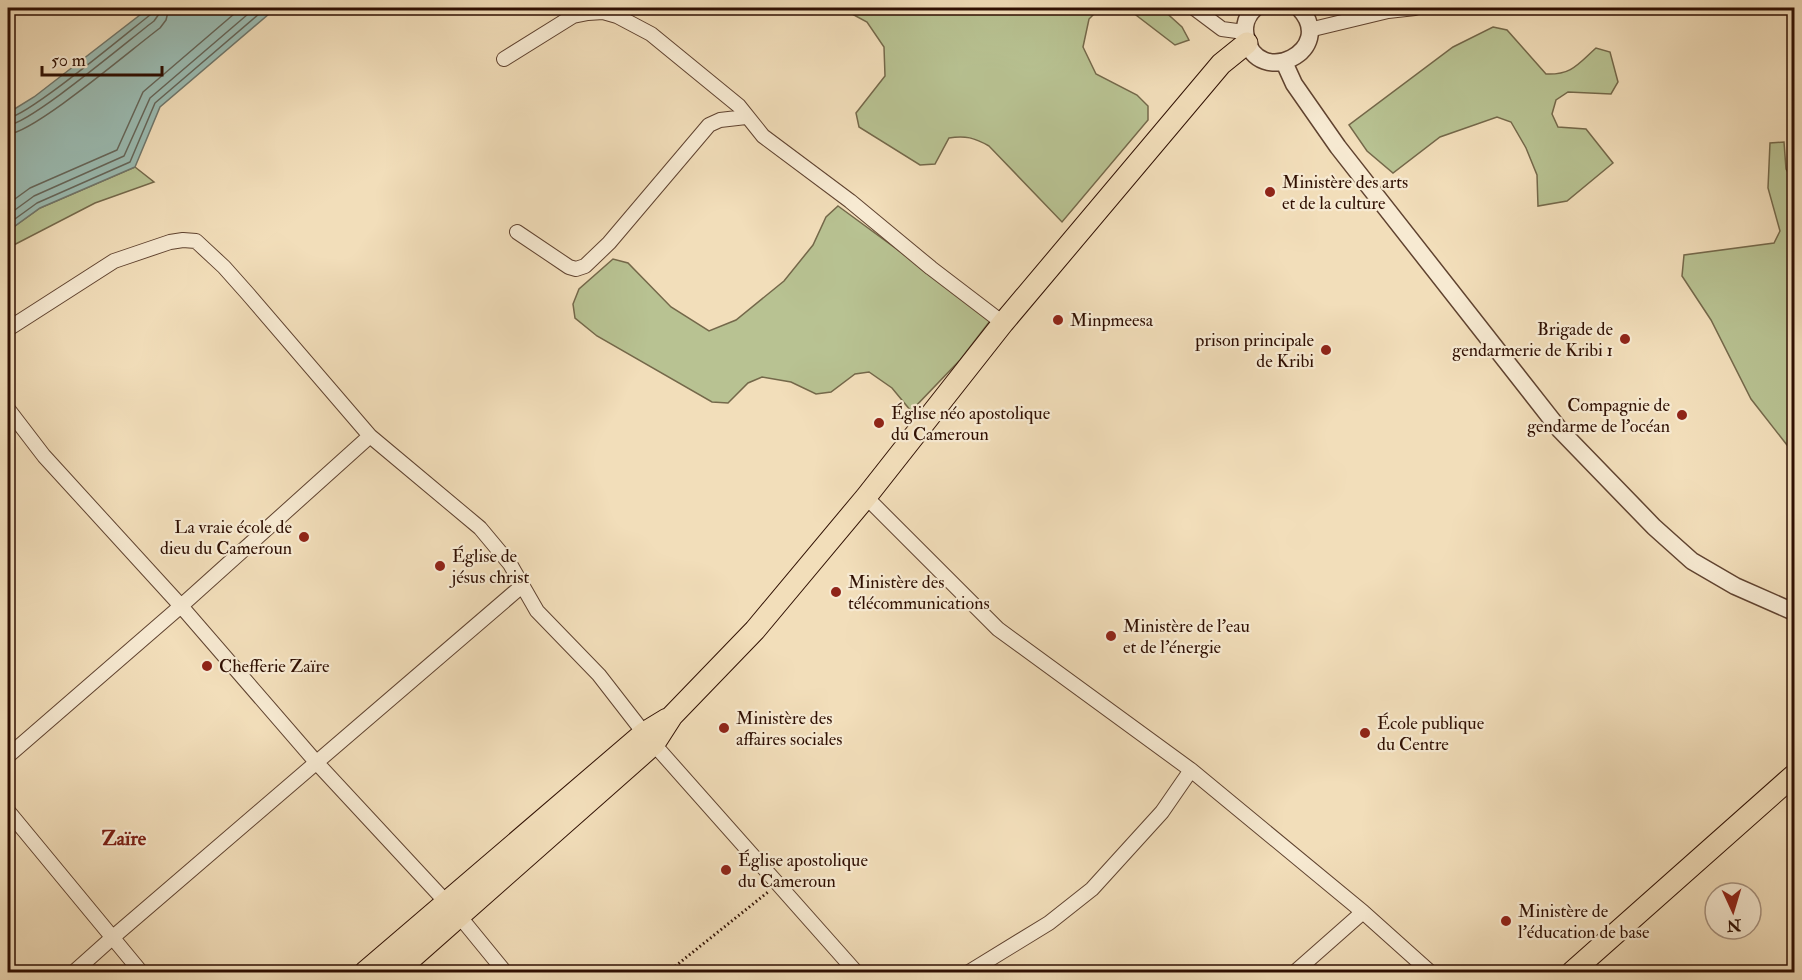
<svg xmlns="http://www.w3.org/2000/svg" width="1802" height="980" font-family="'IM FELL Double Pica',serif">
<rect width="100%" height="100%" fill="#f2deba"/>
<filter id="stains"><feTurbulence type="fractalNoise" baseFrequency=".00333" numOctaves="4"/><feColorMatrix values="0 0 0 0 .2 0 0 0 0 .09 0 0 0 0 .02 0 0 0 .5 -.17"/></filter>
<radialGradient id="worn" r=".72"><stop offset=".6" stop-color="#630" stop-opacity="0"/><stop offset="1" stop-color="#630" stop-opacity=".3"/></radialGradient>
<!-- green -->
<path fill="#b8c292" stroke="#74684a" stroke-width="1.5" d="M841,8H1161L1182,27L1189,40L1175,45L1128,9L1100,8L1089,19L1083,47L1096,74L1137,95L1148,106V120L1062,222L989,146C975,138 965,135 949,138L935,164L920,165L859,127L856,113L885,76L884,47L867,22Z
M1493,27L1507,30L1546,74C1572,75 1578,64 1596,48L1610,52L1618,82L1611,94L1568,92L1556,100L1552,114L1558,127L1586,129L1613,163L1567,201L1538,206L1537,175L1526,148L1511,122L1497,117L1440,137L1393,173L1367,151L1349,125L1453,47Z
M1784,142L1786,169L1794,182V454L1751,399L1711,320L1682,276L1684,255L1774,243L1780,231L1768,188L1770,143Z
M135,167L154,182L95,203L8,248V231L40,208Z
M838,206L954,291L990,321L960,360L911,411L892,388L869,372L855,374L831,392L816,394L791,382L762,377L748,383L728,403L712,402L597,336L575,318L573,304L579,289L613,259L628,263L671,307L709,331L736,320L784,281L813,245L826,217Z"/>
<!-- water -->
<path fill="#9bbcb3" stroke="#70776c" stroke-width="1.5" d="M149,8H276L160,107L135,167L40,208L8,231V113L34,97Z"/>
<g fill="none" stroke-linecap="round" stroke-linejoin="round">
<!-- shore -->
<path stroke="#65665a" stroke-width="1.5" d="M8,118C28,116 127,33 150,15L152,8
M8,125C30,124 130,39 154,21L159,14L160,8
M8,134C34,133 133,48 160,28L166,20L169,8
M8,204L30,188L117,150L143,92L241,8
M8,215L34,196L124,156L150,98L255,8
M8,224L37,203L130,162L155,103L266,8"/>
<!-- minor casing -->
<g stroke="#604330" stroke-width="16">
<path id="minor" d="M1194,8L1222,29L1244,32
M1309,30L1388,11L1415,8
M504,59L573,16L588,13L603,12L617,16L651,34L739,106L763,136L850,201L931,268L1003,323
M517,232L569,267L576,269L585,266L609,243L709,125L720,120L746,117
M8,329L114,261L170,242L183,240L196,241L224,267L248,294L370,436L480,528L510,564L537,611L599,675L644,733L856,972
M8,409L44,456L181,606L316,762L460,917L505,972
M866,497L998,629L1191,770L1363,912L1430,972
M8,756L181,606L370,436
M8,811L141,972
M74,972L112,938L523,585
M969,972L1049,923L1092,889L1162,812L1191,770
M1295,972L1363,912"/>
</g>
<!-- tertiary casing -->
<g stroke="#604330" stroke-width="19">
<path id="tertiary" d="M1255,8C1247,15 1243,26 1246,37C1257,90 1339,50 1299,8
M1284,62L1294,84L1338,147L1560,430L1654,527L1692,561L1735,586L1794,612"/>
</g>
<!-- primary casing -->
<g stroke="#2f0f02" stroke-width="23">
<path id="primary" d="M365,972L644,733L667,719
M396,972L654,744L672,716L755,630L866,497L1003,323L1221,64L1247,43
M1572,972L1794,775"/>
</g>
<!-- path -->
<path stroke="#2f0f02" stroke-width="3" stroke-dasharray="1.5 3" stroke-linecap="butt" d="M668,972L768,892"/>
<!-- minor -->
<use href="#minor" stroke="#f7ead2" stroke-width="14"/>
<!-- tertiary -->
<use href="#tertiary" stroke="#f7ead2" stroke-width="16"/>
<!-- primary -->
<use href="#primary" stroke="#f2deba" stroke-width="21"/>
</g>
<!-- markers -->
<g fill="#8f2418" stroke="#f7ead2" stroke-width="2">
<circle cx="1270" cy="192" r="6"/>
<circle cx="1058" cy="320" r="6"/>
<circle cx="1625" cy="339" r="6"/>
<circle cx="1326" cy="350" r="6"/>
<circle cx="1682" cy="415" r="6"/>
<circle cx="879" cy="423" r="6"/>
<circle cx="304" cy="537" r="6"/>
<circle cx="440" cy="566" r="6"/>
<circle cx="836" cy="592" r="6"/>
<circle cx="1111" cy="636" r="6"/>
<circle cx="207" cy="666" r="6"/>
<circle cx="724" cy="728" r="6"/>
<circle cx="1365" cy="733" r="6"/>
<circle cx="726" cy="870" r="6"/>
<circle cx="1506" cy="921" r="6"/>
</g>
<g text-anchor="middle" stroke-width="4.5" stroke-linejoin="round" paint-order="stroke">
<!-- poi labels -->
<g font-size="18" fill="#2f0f02" stroke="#f7ead2" text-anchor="start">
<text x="1282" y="188">Ministère des arts<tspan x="1282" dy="21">et de la culture</tspan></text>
<text x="1070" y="326">Minpmeesa</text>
<text x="1613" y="335" text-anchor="end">Brigade de<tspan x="1613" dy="21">gendarmerie de Kribi 1</tspan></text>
<text x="1314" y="346" text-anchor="end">prison principale<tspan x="1314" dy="21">de Kribi</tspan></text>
<text x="1670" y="411" text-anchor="end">Compagnie de<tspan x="1670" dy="21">gendarme de l'océan</tspan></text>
<text x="891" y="419">Église néo apostolique<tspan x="891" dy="21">du Cameroun</tspan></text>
<text x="292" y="533" text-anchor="end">La vraie école de<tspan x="292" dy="21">dieu du Cameroun</tspan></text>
<text x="452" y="562">Église de<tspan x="452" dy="21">jésus christ</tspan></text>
<text x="848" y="588">Ministère des<tspan x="848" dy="21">télécommunications</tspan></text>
<text x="1123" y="632">Ministère de l'eau<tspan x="1123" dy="21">et de l'énergie</tspan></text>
<text x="219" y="672">Chefferie Zaïre</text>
<text x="736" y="724">Ministère des<tspan x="736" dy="21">affaires sociales</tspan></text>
<text x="1377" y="729">École publique<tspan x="1377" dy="21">du Centre</tspan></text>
<text x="738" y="866">Église apostolique<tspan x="738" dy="21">du Cameroun</tspan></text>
<text x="1518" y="917">Ministère de<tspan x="1518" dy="21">l'éducation de base</tspan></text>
</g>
<!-- neighbourhood labels -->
<g font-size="20" font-weight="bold" fill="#7a1f14" stroke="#f7ead2">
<text x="124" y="845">Zaïre</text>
</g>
</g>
<!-- margin -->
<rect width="1802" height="980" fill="none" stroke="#f2deba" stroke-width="30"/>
<rect x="9" y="9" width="1784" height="962" fill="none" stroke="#2f0f02" stroke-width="3"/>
<rect x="15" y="15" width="1772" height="950" fill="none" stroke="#2f0f02" stroke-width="1.5"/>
<!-- north arrow -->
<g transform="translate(1733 911) rotate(176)"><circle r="28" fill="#f7ead2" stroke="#a7927f" stroke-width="1.5"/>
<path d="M0-4.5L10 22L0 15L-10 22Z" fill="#8f2418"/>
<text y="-9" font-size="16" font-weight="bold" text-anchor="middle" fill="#2f0f02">N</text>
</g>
<!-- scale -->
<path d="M42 66v9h120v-9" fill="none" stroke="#2f0f02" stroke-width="3"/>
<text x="51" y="66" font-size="18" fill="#2f0f02" stroke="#f7ead2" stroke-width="4.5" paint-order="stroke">50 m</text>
<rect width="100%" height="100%" filter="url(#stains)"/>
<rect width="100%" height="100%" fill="url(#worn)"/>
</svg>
